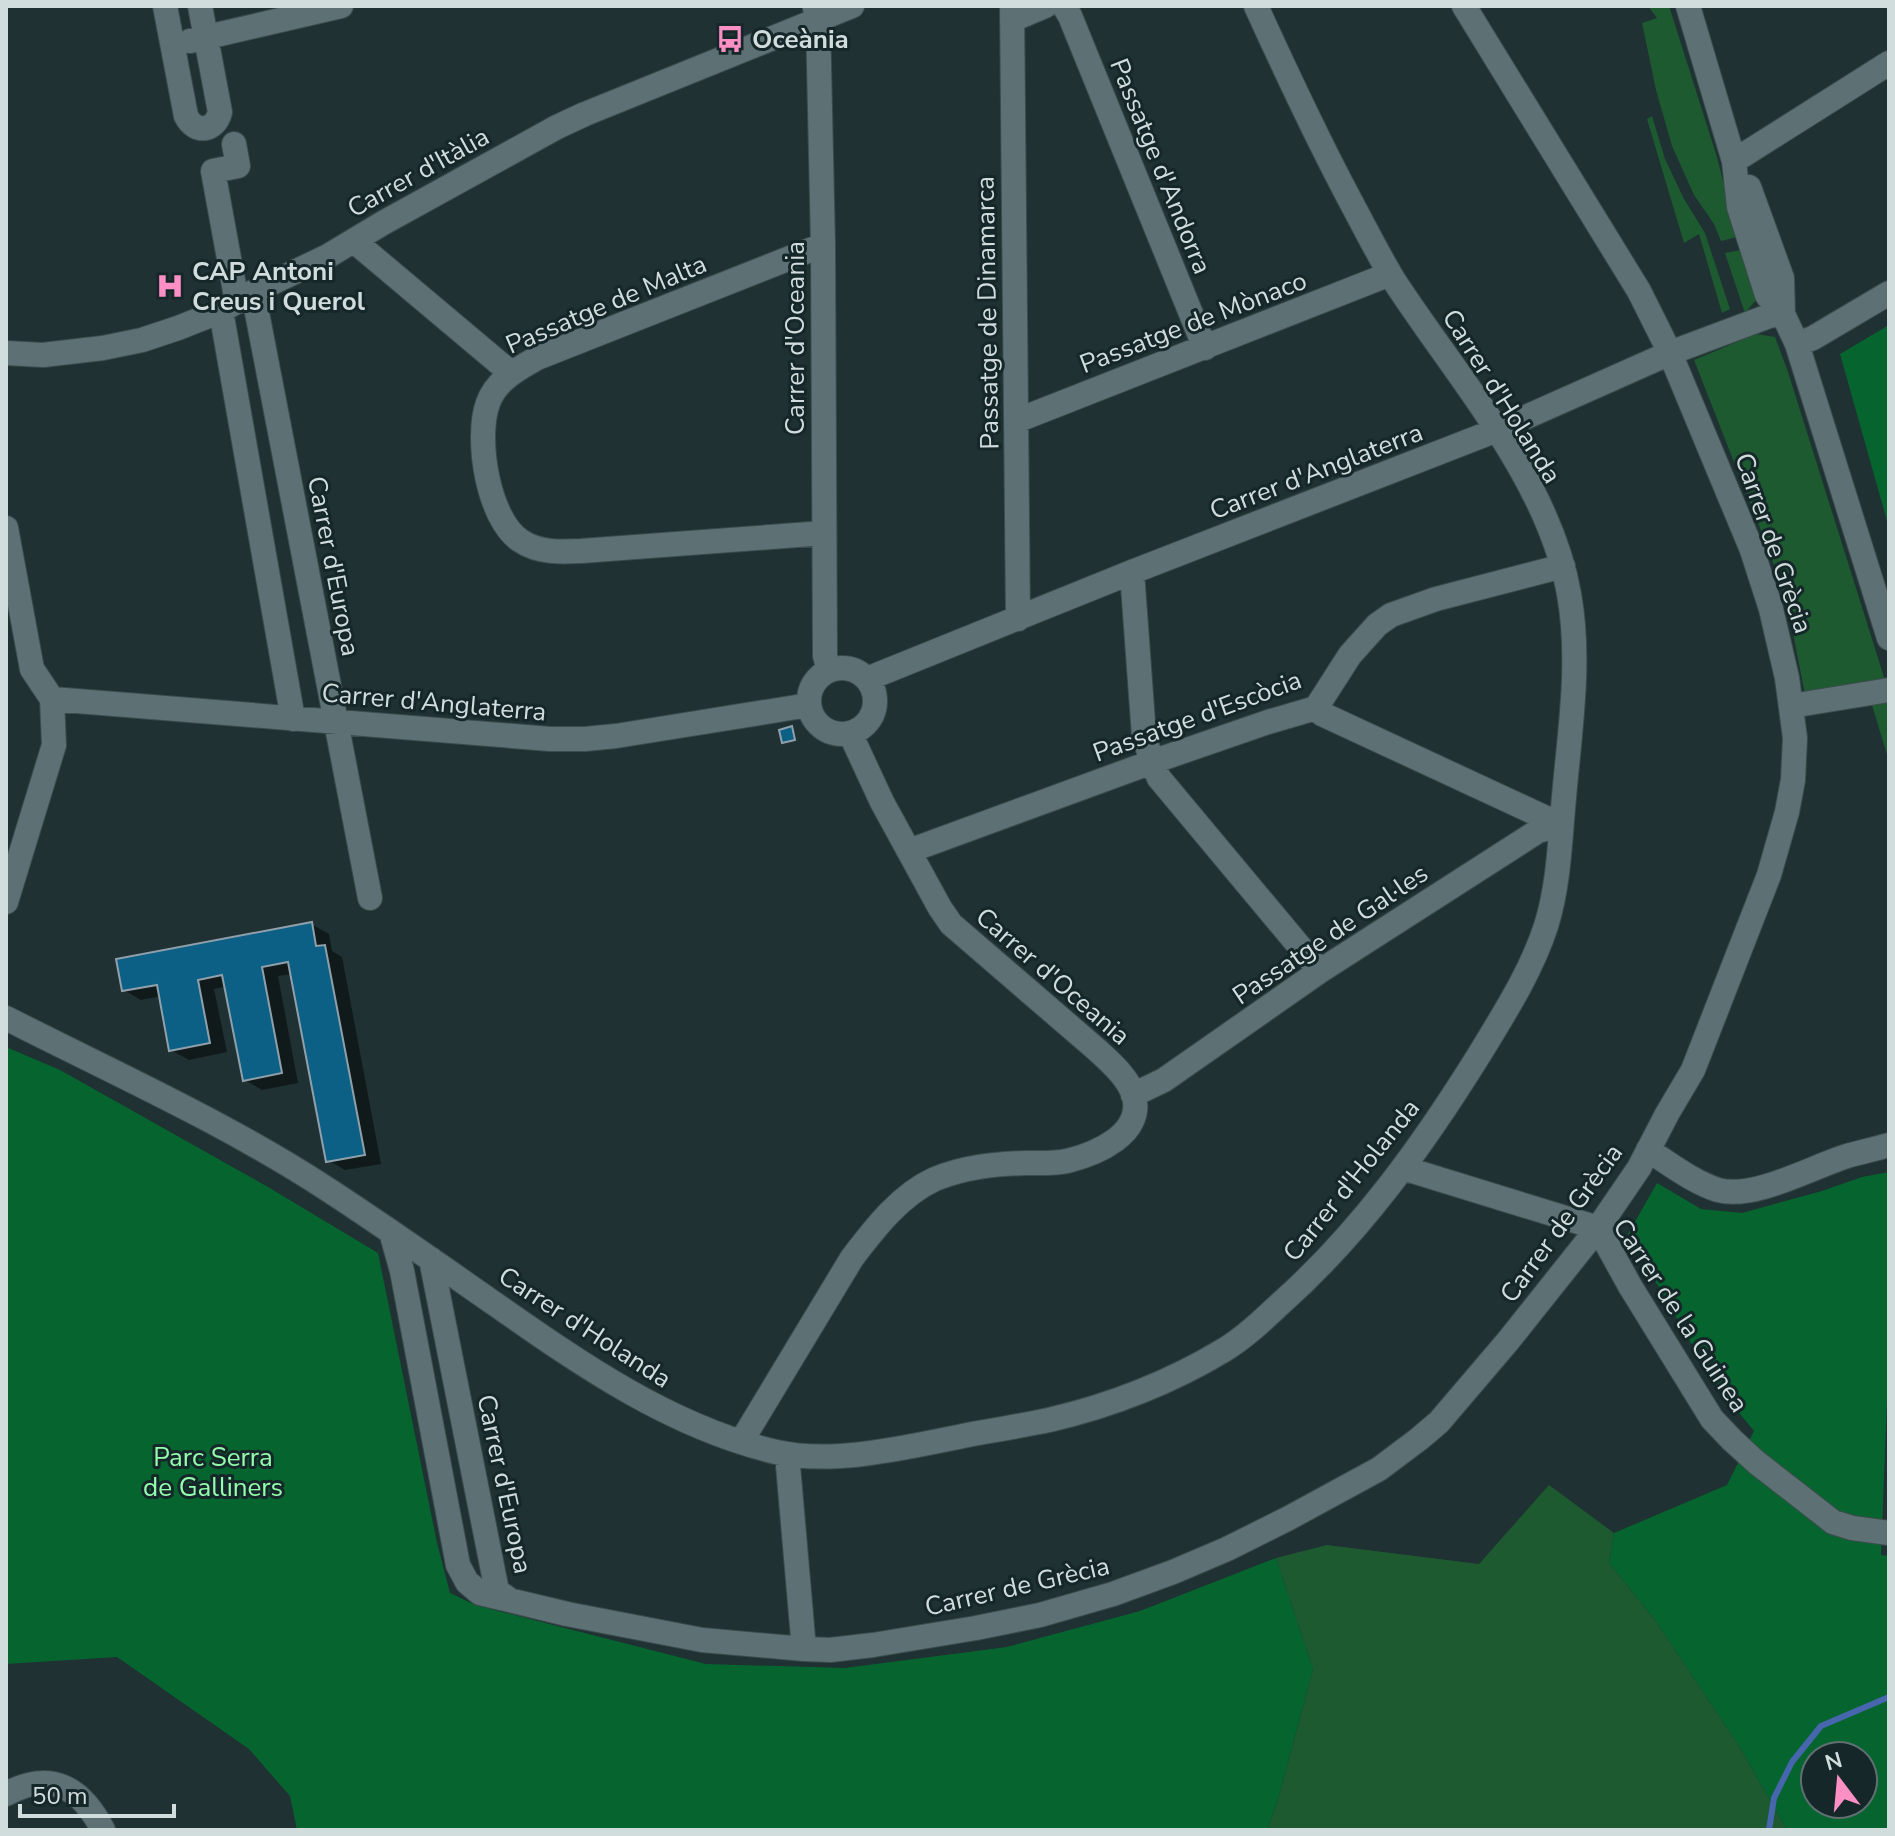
<svg xmlns="http://www.w3.org/2000/svg" width="1895" height="1836" viewBox="0 0 1895 1836" font-family="'Nunito Sans',sans-serif">
	<style>
		.green { fill: #1d5a30 }
		.forest { fill: #06652e; fill-rule: evenodd }
		.shadow { fill: #0007 }
		.lines { fill: none; stroke-linecap: round; stroke-linejoin: round }
		.stream { stroke: #4766ad; stroke-width: 6 }
		.building { fill: #0c5f85; stroke: #8fa0aa; stroke-width: 2 }
		.minor-casing { stroke: #3c4c4d; stroke-width: 26 }
		.minor { stroke: #5d7174; stroke-width: 24 }
		.labels { text-anchor: middle; stroke-width: 6; stroke-linejoin: round; paint-order: stroke }
		.poi-label { font-size: 26px; font-weight: bold; fill: #d1dcdd; stroke: #152729; text-anchor: start }
		.street-label { font-size: 26px; fill: #d1dcdd; stroke: #152729 }
		.park-label { font-size: 26px; fill: #94feae; stroke: #152729 }
	</style>
	<rect width="100%" height="100%" fill="#1f3133"/>
	<path class="green" d="M1648,6H1669L1717,157L1737,237L1721,241L1714,224L1694,195L1672,146L1656,90L1642,23L1657,18Z
		M1652,116L1665,159L1684,199L1705,233L1730,309L1722,313L1699,234L1684,243L1647,119Z
		M1741,250L1756,300L1745,313L1725,253Z
		M1756,334L1775,337L1788,372L1889,693V761L1871,702L1809,715L1787,602L1769,551L1694,360Z
		M1549,1485L1614,1533L1609,1563L1655,1620L1741,1749L1787,1830H1267L1277,1803L1313,1669L1276,1558L1327,1545L1479,1564Z"/>
	<path class="forest" d="M1889,325V528L1840,354Z
		M6,1047L60,1070L268,1187L378,1253L437,1543L450,1593L475,1605L706,1664L845,1668L1007,1647L1140,1611L1276,1558L1313,1669L1277,1803L1267,1830H297L290,1796L249,1749L117,1657L6,1664Z
		M1889,1172V1346L1881,1555L1889,1556V1830H1787L1741,1749L1655,1620L1609,1563L1614,1533L1727,1485L1754,1431L1713,1381L1628,1234L1657,1183L1701,1209L1742,1213L1822,1191L1862,1177ZM1815,1756H1863V1804H1815Z"/>
	<path class="shadow" d="M311,924L329,934L332,951L342,957L381,1164L345,1170L328,1160L293,974L278,976L298,1083L262,1090L245,1080L227,986L214,989L227,1052L189,1060L171,1050L161,996L141,1000L124,990Z"/>
	<g class="lines">
		<path class="stream" d="M1769,1830L1774,1798L1792,1762L1821,1726L1889,1697"/>
	</g>
	<path class="building" d="M792,726L795,740L782,743L779,730Z
		M312,922L316,946L325,945L365,1155L326,1162L288,962L262,967L282,1073L243,1081L222,975L198,980L210,1043L169,1051L157,985L122,991L116,959Z"/>
	<g class="lines">
		<g class="minor-casing">
			<path id="minor" d="M165,6L186,116C195,134 215,132 220,112L200,6
				M1012,6L1018,619
				M1064,6L1070,16L1205,348
				M1688,6L1734,161L1739,207L1767,295L1778,310L1783,314L1797,344L1889,638
				M815,8L818,20L823,245L825,656L829,670
				M1012,20L1045,6
				M190,41L341,6
				M234,144L238,166L213,171L237,302
				M1734,161L1889,63
				M1749,187L1782,278L1783,314
				M354,241L511,373
				M823,245L537,358C518,369 496,380 488,403C475,438 488,520 521,541C539,553 561,552 581,551L824,533
				M253,292L370,898
				M221,311L293,719
				M1797,344L1813,338L1889,293
				M6,353L43,355L103,348L142,340L178,328L221,311L253,292L328,256L383,223L557,127L585,114L852,6
				M1016,421L1390,274
				M6,528L32,669L52,699L54,745L6,902
				M1132,572L1144,736L1152,762L1159,778L1320,971
				M809 701a33 33 0 1 1 66 0a33 33 0 1 1-66 0Z
				M867,679L1132,572L1497,430L1670,353L1769,316L1783,314
				M52,699L550,739H585L616,736L809,705
				M1791,706L1889,690
				M1316,708L1322,714L1561,825
				M909,851L1152,762L1268,722L1316,708L1350,655L1377,625L1391,615L1436,599L1563,566
				M6,1018C114,1073 226,1123 327,1189C384,1226 439,1265 495,1304C582,1365 671,1427 776,1452C837,1466 916,1445 978,1433C1001,1429 1025,1425 1049,1420C1109,1406 1171,1382 1224,1350C1244,1338 1263,1320 1280,1304C1360,1233 1423,1145 1479,1055C1504,1014 1531,972 1546,926C1559,885 1560,839 1564,797C1570,729 1581,661 1569,594C1549,479 1455,375 1393,279C1378,254 1365,228 1351,202C1317,138 1286,72 1256,6
				M1133,1095L1164,1080L1320,971L1538,831L1561,825
				M1648,1150C1670,1164 1693,1182 1718,1190C1754,1200 1812,1167 1847,1156C1861,1152 1875,1149 1889,1145
				M1403,1168L1598,1228L1630,1286L1712,1419L1732,1440L1756,1462L1833,1522L1852,1528L1889,1533
				M391,1232L402,1271L458,1565L467,1582L480,1593L567,1614L702,1640L804,1649L830,1650L873,1645L976,1628L1040,1615L1113,1594L1173,1572L1227,1549L1289,1518L1379,1469L1419,1439L1439,1422L1508,1341L1598,1228L1639,1168L1667,1114L1693,1070L1769,875L1787,812L1793,780L1795,738L1787,678L1771,609L1752,550L1670,353L1639,291L1464,6
				M431,1259L497,1591L510,1600
				M741,1442L852,1258C875,1228 900,1195 935,1179C964,1167 994,1164 1025,1163C1039,1163 1054,1164 1067,1161C1096,1154 1144,1134 1134,1096C1128,1077 1110,1062 1096,1049L951,924L940,908L882,802L850,733
				M787,1454L804,1649
				M6,1794C51,1770 81,1787 103,1830"/>
		</g>
		<use href="#minor" class="minor"/>
	</g>
	<defs>
		<g id="bus-bare" transform="scale(2.16)"><path d="M-5-6H5V4H4V6H2V4H-2V6H-4V4H-5ZM-3.5-4V0h7V-4ZM-3.5 1.2v1.5H-2V1.2ZM2 1.2v1.5H3.5V1.2Z" fill="#fc8fc3" stroke="#152729" stroke-width="2.5" paint-order="stroke"/></g>
		<g id="hospital-bare" transform="scale(2.16)"><path d="M-5-5h3v3.5h4V-5h3V5h-3V1.5h-4V5h-3Z" fill="#fc8fc3" stroke="#152729" stroke-width="2.5" paint-order="stroke"/></g>
	</defs>
	<g fill-rule="evenodd">
		<use href="#bus-bare" x="730" y="39"/>
		<use href="#hospital-bare" x="170" y="286"/>
	</g>
	<g class="labels">
		<g class="poi-label">
			<text x="752" y="48">Oceània</text>
			<text x="192" y="280">CAP Antoni<tspan x="192" dy="30">Creus i Querol</tspan></text>
		</g>
		<g class="street-label">
			<text transform="translate(1161 166) rotate(68)" y="9">Passatge d'Andorra</text>
			<text transform="translate(418 172) rotate(-29)" y="9">Carrer d'Itàlia</text>
			<text transform="translate(606 304) rotate(-23)" y="9">Passatge de Malta</text>
			<text transform="translate(987 313) rotate(-91)" y="9">Passatge de Dinamarca</text>
			<text transform="translate(1193 322) rotate(-21)" y="9">Passatge de Mònaco</text>
			<text transform="translate(795 338) rotate(-90)" y="9">Carrer d'Oceania</text>
			<text transform="translate(1502 396) rotate(58)" y="9">Carrer d'Holanda</text>
			<text transform="translate(1316 471) rotate(-21)" y="9">Carrer d'Anglaterra</text>
			<text transform="translate(1774 543) rotate(71)" y="9">Carrer de Grècia</text>
			<text transform="translate(334 566) rotate(79)" y="9">Carrer d'Europa</text>
			<text transform="translate(434 702) rotate(5)" y="9">Carrer d'Anglaterra</text>
			<text transform="translate(1197 716) rotate(-20)" y="9">Passatge d'Escòcia</text>
			<text transform="translate(1330 934) rotate(-34)" y="9">Passatge de Gal·les</text>
			<text transform="translate(1053 976) rotate(41)" y="9">Carrer d'Oceania</text>
			<text transform="translate(1351 1180) rotate(-51)" y="9">Carrer d'Holanda</text>
			<text transform="translate(1561 1223) rotate(-54)" y="9">Carrer de Grècia</text>
			<text transform="translate(1681 1315) rotate(57)" y="9">Carrer de la Guinea</text>
			<text transform="translate(585 1327) rotate(33)" y="9">Carrer d'Holanda</text>
			<text transform="translate(505 1484) rotate(78)" y="9">Carrer d'Europa</text>
			<text transform="translate(1017 1586) rotate(-13)" y="9">Carrer de Grècia</text>
		</g>
		<g class="park-label">
			<text x="213" y="1466">Parc Serra<tspan x="213" dy="30">de Galliners</tspan></text>
		</g>
	</g>
	<rect width="1895" height="1836" fill="none" stroke="#d1dcdd" stroke-width="16"/>
	<g transform="translate(1839 1780) rotate(344)"><circle r="38" fill="#152729" stroke="#606f71" stroke-width="2"/>
	<path d="M0-6L14 30L0 20L-14 30Z" fill="#fc8fc3"/>
	<text y="-12" font-size="22" font-weight="bold" text-anchor="middle" fill="#d1dcdd">N</text>
	</g>
	<path d="M20 1804v12h154v-12" fill="none" stroke="#d1dcdd" stroke-width="4"/>
	<text x="32" y="1804" font-size="24" fill="#d1dcdd" stroke="#152729" stroke-width="6" paint-order="stroke">50 m</text>
</svg>
